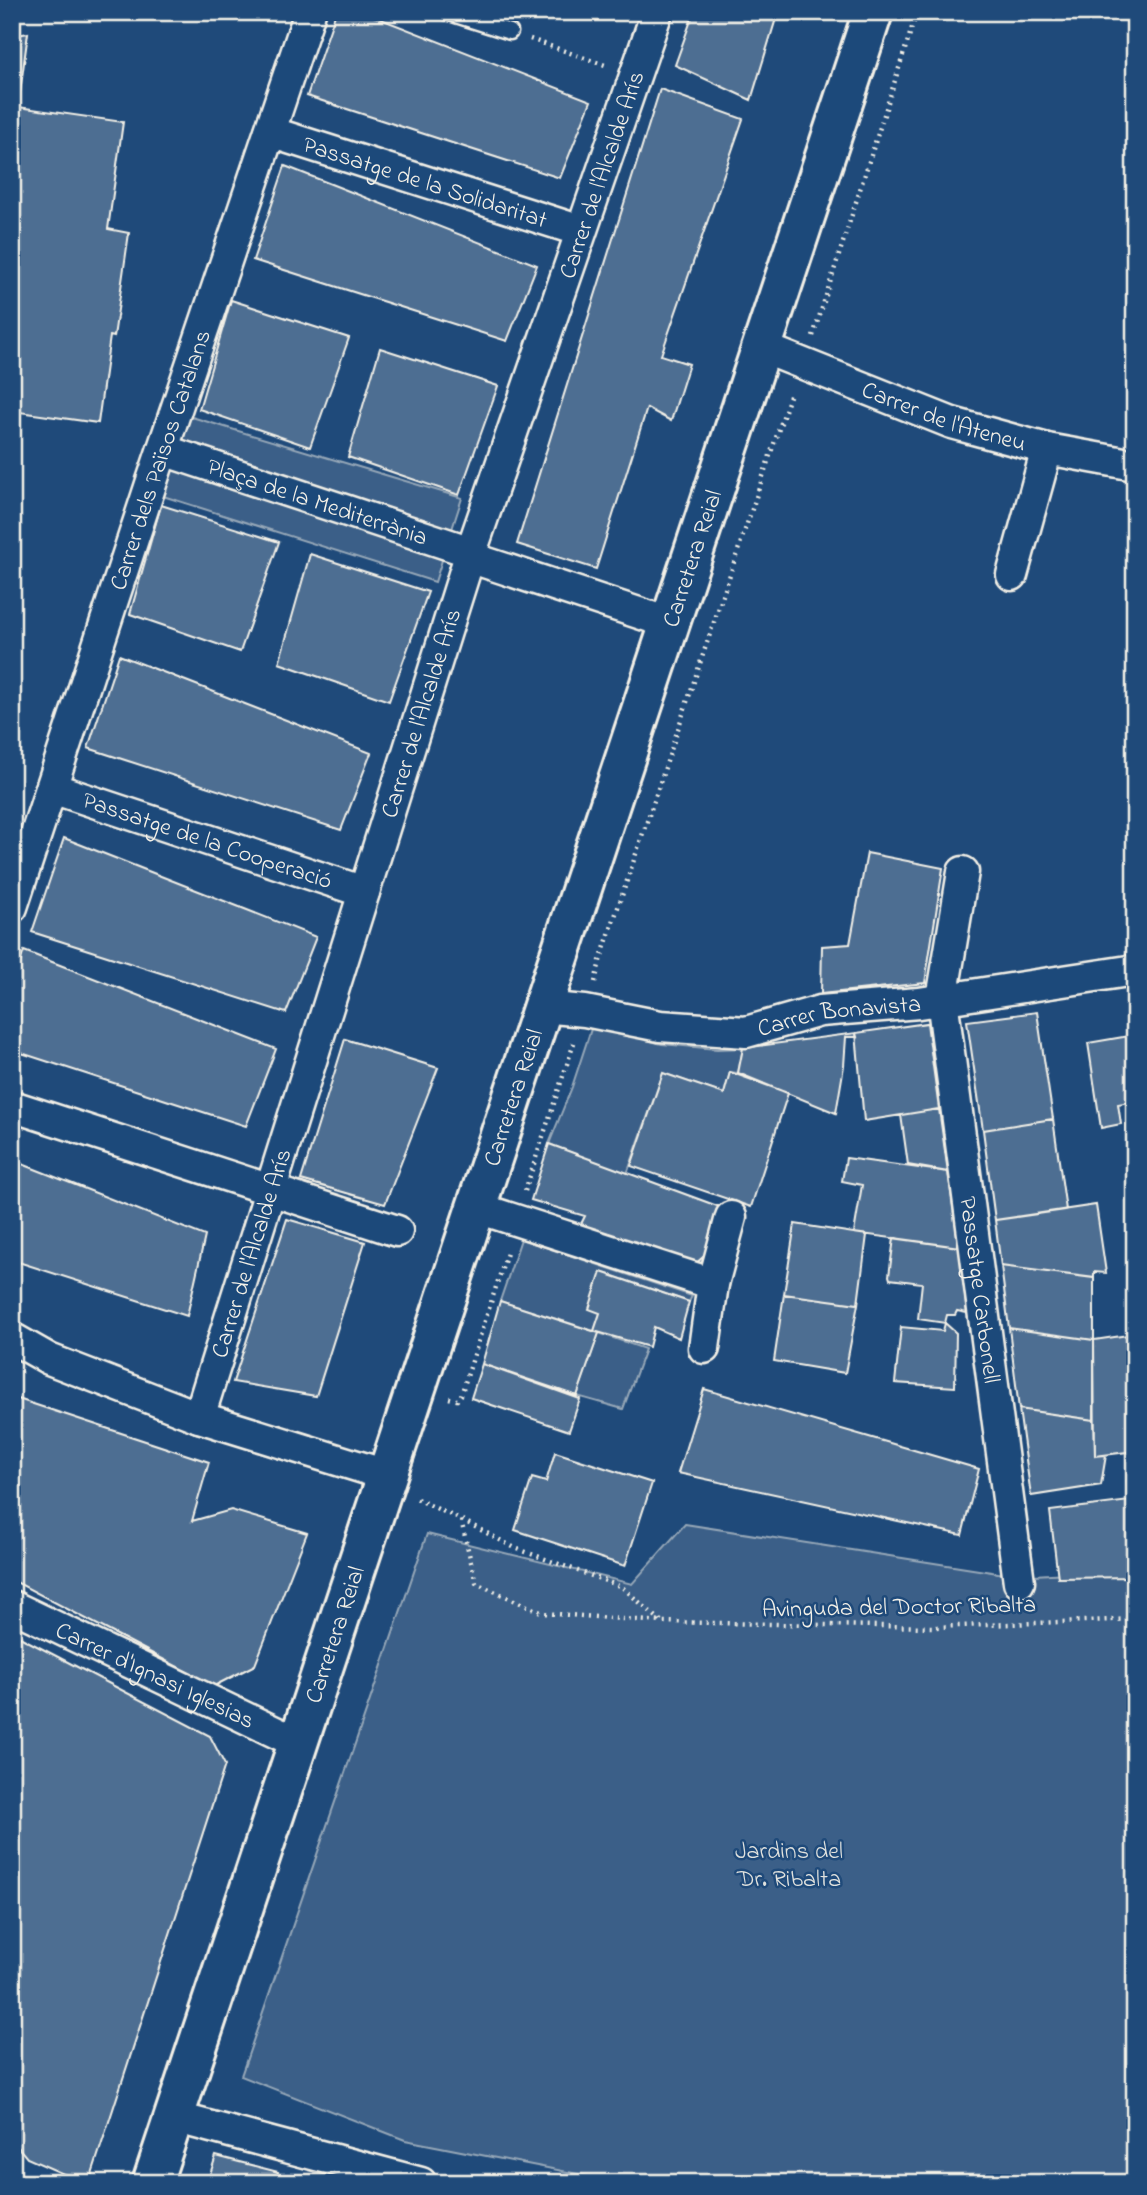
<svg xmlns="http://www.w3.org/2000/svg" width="1147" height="2195" viewBox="0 0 1147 2195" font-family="'Indie Flower',sans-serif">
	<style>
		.green { fill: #3a5f88; stroke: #97a8b8; stroke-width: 2 }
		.building { fill: #4d6e92; stroke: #f4f1e8; stroke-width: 2 }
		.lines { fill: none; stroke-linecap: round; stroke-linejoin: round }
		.lane-casing { stroke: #f4f1e8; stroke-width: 19 }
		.street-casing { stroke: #f4f1e8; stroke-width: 35 }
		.primary-casing { stroke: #f4f1e8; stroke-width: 44 }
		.path { stroke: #f4f1e8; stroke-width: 4.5; stroke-dasharray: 2 5; stroke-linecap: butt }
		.lane { stroke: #1f4a7a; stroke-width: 14 }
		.street { stroke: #1f4a7a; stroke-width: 30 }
		.primary { stroke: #1f4a7a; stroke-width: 38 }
		.labels { text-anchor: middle; stroke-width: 5; stroke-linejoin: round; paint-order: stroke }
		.street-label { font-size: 24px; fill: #f4f1e8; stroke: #1f4a7a }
		.park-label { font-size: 24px; fill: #e1e2de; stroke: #1f4a7a }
	</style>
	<rect width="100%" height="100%" fill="#1f4a7a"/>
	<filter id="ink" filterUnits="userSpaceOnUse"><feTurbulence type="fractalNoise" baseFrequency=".0143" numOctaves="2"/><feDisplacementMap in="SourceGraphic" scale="14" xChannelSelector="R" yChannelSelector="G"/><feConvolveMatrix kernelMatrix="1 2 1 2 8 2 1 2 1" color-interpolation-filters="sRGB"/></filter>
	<g filter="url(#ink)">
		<path class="green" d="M185,415L462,498L435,582L163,496Z
			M592,1026L662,1044L717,1049L743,1048L738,1073L730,1072L724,1094L663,1073L627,1174L549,1144L572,1087Z
			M521,1239L692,1296L689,1302L601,1272L600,1313L594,1331L500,1301Z
			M599,1333L645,1349L623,1409L577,1396Z
			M685,1524L1017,1576L1135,1569V2183H624L405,2140L241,2076L427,1534L632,1584Z"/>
		<path class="building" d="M336,12H363L591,101L560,178L307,96Z
			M694,12H778L751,100L675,65Z
			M28,33L18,107L123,122L108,229L129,233L114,337L110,336L98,423L12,411V36Z
			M660,89L743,119L661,355L689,364L671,421L647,408L596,569L517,544Z
			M285,166L537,265L507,341L253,260Z
			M231,300L349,338L310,447L199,409Z
			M380,348L498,386L459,495L348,457Z
			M161,505L279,542L240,652L130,614Z
			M310,554L428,592L389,701L279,663Z
			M119,655L371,753L341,830L88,748Z
			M64,838L316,937L286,1013L32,932Z
			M867,853L943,868L925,983L821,994L822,946L850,944Z
			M24,951L276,1049L246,1126L12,1050V985Z
			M1037,1012L1053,1119L983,1130L967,1021Z
			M927,1023L939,1109L864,1121L856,1033Z
			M856,1033L857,1037H846L844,1066L836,1113L738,1073L743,1048Z
			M1135,1035V1101L1118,1104L1121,1124L1101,1128L1088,1043Z
			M345,1039L438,1068L385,1204L301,1180Z
			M730,1072L788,1093L751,1207L631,1166L663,1073L724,1094Z
			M939,1109L948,1172L908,1165L901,1115Z
			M1053,1119L1066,1210L995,1220L983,1130Z
			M549,1144L720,1207L710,1251L695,1264L580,1226L585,1216L531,1200Z
			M846,1158L948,1172L959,1247L854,1233L862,1185L842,1181Z
			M12,1160L205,1236L187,1316L12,1260Z
			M1096,1205L1106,1273L1094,1272V1278L1001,1266L995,1220Z
			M287,1219L365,1242L316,1396L233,1382Z
			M795,1224L867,1235L858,1304L784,1294Z
			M894,1238L959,1247L967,1313L957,1311L955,1315H947L945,1323L918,1319L922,1283L890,1279L889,1276Z
			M1001,1266L1094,1278V1340L1009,1328Z
			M601,1272L689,1302L679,1338L654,1327L649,1347L594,1331L600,1313L589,1309Z
			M784,1294L858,1304L845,1373L774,1361Z
			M500,1301L599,1333L577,1396L482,1364Z
			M945,1323L956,1333L955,1387L895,1383L901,1327L943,1331Z
			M1009,1328L1094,1340V1420L1019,1409Z
			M1135,1334V1451L1095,1456L1094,1340Z
			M482,1364L580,1399L569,1431L471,1398Z
			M704,1389L979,1469L962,1535L678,1473Z
			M12,1397L209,1462L192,1521L231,1510L307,1533L255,1665L214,1686L12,1580Z
			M1019,1409L1094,1420L1095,1456L1106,1455L1101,1485L1031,1496Z
			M555,1452L652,1483L625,1566L515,1530L532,1478L546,1482Z
			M1127,1481H1135V1577L1058,1578L1050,1511L1130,1501Z
			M12,1633L210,1736L225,1765L89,2183H84L27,2158L12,2140Z
			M216,2156L278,2172L276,2183H207Z"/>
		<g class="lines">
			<g class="lane-casing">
				<path id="lane" d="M446,12L510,32"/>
			</g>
			<g class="street-casing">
				<g id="street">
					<path id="s1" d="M270,132L581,231"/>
					<path id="s2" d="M761,347L952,423L1047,449L1135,465"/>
					<path id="s3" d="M163,450L471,552"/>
					<path d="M469,557L669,623"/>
					<path d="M1012,575L1047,449"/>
					<path id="s4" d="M52,788L364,892"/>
					<path id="s5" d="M963,872L942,999L1019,1582"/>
					<path id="s6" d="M12,907L152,481L310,12"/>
					<path id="s7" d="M542,1007L585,1011L660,1026L746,1032L820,1011L919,1003L1135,970"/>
					<path d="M12,1106L397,1231"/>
					<path d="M475,1207L713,1284"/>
					<path d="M12,1338L49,1359L199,1417L386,1475"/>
					<path d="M704,1348L713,1284L731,1217"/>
					<path id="s8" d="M199,1417L471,552L657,12"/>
					<path id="s9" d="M12,1606L298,1743"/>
					<path d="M174,2117L421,2183"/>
				</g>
			</g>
			<g class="primary-casing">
				<g id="primary">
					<path id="s10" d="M152,2183L873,12"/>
				</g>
			</g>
			<path class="path" d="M530,39L605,65
				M813,336L917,12
				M595,982L600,961L791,393
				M525,1191L575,1040
				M449,1398L457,1400L461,1395L508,1250
				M417,1499L461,1520L476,1583L543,1613L663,1622L935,1627L1135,1619
				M462,1520L515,1548L622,1587L661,1621"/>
			<use href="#lane" class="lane"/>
			<use href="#street" class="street"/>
			<use href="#primary" class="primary"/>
		</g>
	</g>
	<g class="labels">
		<g class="street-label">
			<text dy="8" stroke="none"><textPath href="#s8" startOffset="1306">Carrer de l'Alcalde Arís</textPath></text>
			<text dy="8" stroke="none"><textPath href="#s1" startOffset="163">Passatge de la Solidaritat</textPath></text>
			<text dy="8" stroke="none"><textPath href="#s2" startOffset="196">Carrer de l'Ateneu</textPath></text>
			<text dy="8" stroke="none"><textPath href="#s6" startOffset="471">Carrer dels Països Catalans</textPath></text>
			<text dy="8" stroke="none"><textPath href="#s3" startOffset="163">Plaça de la Mediterrània</textPath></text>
			<text dy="8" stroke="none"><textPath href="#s10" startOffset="1712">Carretera Reial</textPath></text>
			<text dy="8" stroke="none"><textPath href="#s8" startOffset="738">Carrer de l'Alcalde Arís</textPath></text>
			<text dy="8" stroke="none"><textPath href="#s4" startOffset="164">Passatge de la Cooperació</textPath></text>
			<text dy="8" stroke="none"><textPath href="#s7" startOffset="301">Carrer Bonavista</textPath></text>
			<text dy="8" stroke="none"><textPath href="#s10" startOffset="1144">Carretera Reial</textPath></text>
			<text dy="8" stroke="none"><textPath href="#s8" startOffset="172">Carrer de l'Alcalde Arís</textPath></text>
			<text dy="8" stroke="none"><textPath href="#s5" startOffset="422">Passatge Carbonell</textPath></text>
			<text transform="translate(899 1606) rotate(-1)" y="8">Avinguda del Doctor Ribalta</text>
			<text dy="8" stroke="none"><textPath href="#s10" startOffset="578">Carretera Reial</textPath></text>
			<text dy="8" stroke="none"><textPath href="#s9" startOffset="159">Carrer d'Ignasi Iglesias</textPath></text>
		</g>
		<g class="park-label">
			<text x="789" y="1858">Jardins del<tspan x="789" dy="28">Dr. Ribalta</tspan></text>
		</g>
	</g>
	<rect width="1147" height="2195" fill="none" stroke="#1f4a7a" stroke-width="42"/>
	<rect x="21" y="21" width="1105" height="2153" fill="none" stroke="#f4f1e8" stroke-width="2.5" filter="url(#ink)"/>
</svg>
